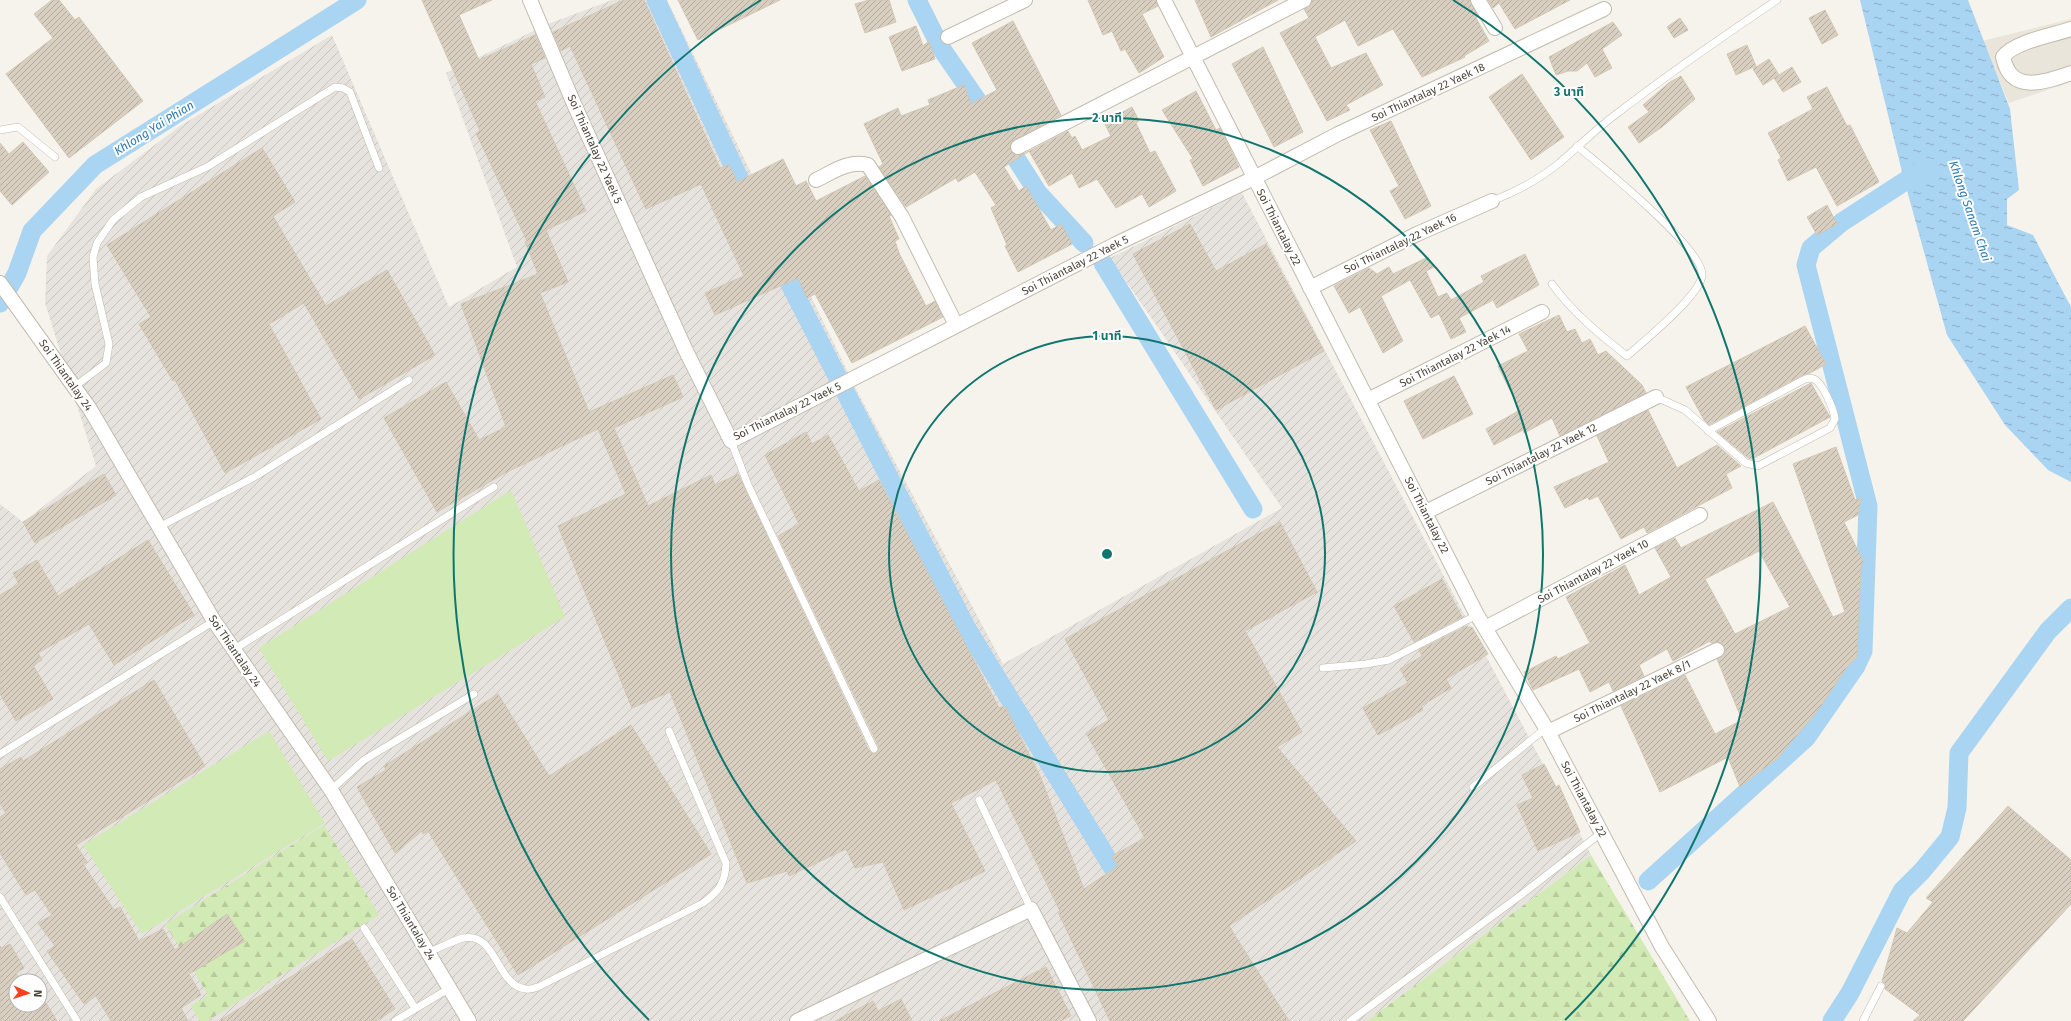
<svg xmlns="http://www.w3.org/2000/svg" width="2071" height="1021" viewBox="0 0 2071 1021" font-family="'Fira Sans','Noto Sans Thai',sans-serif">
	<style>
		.residential { fill: #eae5da }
		.industrial { fill: url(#industrial-furrows); fill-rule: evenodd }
		.grass { fill: #d2eab5 }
		.forest { fill: url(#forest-firs) }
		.water { fill: url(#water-ripples) }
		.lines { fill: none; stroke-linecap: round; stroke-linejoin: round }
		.canal { stroke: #a9d4f2; stroke-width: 19 }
		.building { fill: url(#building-hatch); stroke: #d3c7b4; fill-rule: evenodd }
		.lane-casing { stroke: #c2bbae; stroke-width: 8 }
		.street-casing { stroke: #c2bbae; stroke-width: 16 }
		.lane { stroke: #fff; stroke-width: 7 }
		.street { stroke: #fff; stroke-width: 14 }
		.ring { fill: none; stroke: #0f766e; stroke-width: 2 }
		.labels { text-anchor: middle; stroke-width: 4; stroke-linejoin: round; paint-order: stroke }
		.street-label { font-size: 11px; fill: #4b4439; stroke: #fff }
		.water-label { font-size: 12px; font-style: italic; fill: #2e7ab2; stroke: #fff }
		.centre { fill: #0f766e; stroke: #fff; stroke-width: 2 }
		.ring-label { font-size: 12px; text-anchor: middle; font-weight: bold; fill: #0f766e; stroke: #fff; stroke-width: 4; stroke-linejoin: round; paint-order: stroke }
	</style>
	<defs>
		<pattern id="industrial-furrows" width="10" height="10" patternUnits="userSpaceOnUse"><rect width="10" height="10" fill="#e6e2dd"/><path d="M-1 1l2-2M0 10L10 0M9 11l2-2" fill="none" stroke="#c7c3be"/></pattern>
		<pattern id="forest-firs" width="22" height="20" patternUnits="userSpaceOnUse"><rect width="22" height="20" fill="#d2eab5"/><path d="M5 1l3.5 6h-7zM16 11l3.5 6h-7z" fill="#b6ca9c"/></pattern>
		<pattern id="water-ripples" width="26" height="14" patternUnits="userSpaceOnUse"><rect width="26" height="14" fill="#a9d4f2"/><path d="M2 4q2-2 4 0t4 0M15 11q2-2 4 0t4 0" fill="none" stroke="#8caec5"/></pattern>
		<pattern id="building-hatch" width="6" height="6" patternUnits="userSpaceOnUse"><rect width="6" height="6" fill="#d8cfc1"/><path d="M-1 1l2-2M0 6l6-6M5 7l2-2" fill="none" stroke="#b1aa9e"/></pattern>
	</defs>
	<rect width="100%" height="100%" fill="#f6f3ec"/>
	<path class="residential" d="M2071,19V82L2009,103L1982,41Z"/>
	<path class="industrial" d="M612,0H667L857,391L1003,664L1282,508L1110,258L1242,193L1591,855L1367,1021H0V504L23,522L96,466L45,303L47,256L96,189L180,126L332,35L449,307L517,267L446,73L548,24ZM16,981H40V1005H16Z"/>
	<path class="grass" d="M511,490L565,617L328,761L259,648Z
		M269,731L325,823L142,934L83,845Z"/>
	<path class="forest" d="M324,825L379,915L207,1021H200L191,1006L208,995L165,924Z
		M1591,855L1690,1021H1367Z"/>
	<path class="water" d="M1860,0H1968L2010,109L2019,190L2007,199V225L2033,235L2071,307V482L2048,470L2005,425L1947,335L1903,176Z"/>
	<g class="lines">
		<path class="canal" d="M656,0L751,204
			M917,0L941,48L1003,138L1038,193L1084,243
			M777,259L967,629L1127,891
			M1103,263L1253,509
			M0,303L17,273L32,231L95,165L357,0
			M1648,881L1806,738L1856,666L1863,651L1868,506L1806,265L1811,248L1842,222L1927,167
			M1832,1021L1850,993L1902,891L1922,871L1950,837L1957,808L1959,753L2048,631L2071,608"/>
	</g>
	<path class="building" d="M52,0H59L75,20L79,17L143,101L69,158L6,74L53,38L34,14Z
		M422,0H492L459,15L479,60L535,35L545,58L531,64L545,97L535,101L586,211L546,230L568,282L540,293L589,412L673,375L683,397L614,428L648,506L711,475L715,485L738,474L869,751L874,754L878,751L879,747L778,536L799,524L765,455L806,432L812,444L828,435L859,491L879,480L999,708L1005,706L1040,776L1084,889L1118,866L1112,856L1145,838L1086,733L1109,720L1065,639L1280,522L1317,592L1245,631L1302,732L1277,747L1356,841L1229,926L1289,1021H1110L1058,912L1060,911L996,780L951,803L985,871L904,910L883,862L855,868L846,849L789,876L787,871L747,883L670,692L632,708L558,526L626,494L598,429L507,472L437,512L384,418L446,382L479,440L506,427L461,304L538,274L525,242L527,241L476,133L480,131Z
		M624,0H644L720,168L729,165L737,182L783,159L796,186L806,181L816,201L865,176L891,215L889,216L899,239L895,241L899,253L926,306L935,301L943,317L852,363L815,294L807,298L798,278L715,315L705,293L744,276L701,184L646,209L570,46L561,51L553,32Z
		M678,0H780L698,40Z
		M869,0H889L896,22L865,33L855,4Z
		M1088,0H1156L1158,6L1142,14L1164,57L1139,73L1125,49L1121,51L1112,31L1103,35Z
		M1195,0H1278L1211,37Z
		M1312,0H1470L1478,16L1476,18L1489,41L1464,56L1465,57L1422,77L1393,29L1358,46L1345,20L1315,37L1331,68L1366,53L1383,85L1346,105L1350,110L1327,121L1280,33L1309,18L1304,9L1311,5Z
		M1488,0H1570L1515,29L1499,3L1493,8Z
		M1825,10L1838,35L1822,44L1809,18Z
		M1680,18L1688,30L1674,38L1667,27Z
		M1013,21L1061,115L1014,140L1010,147L1013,154L1022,155L1068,131L1072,138L1075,136L1082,150L1111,136L1104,122L1132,107L1139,121L1136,123L1150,153L1155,151L1176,191L1149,207L1142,194L1116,208L1097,179L1079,188L1072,173L1049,186L1029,151L1004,167L1019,191L1026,186L1051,230L1061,224L1072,244L1018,272L1005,246L1007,245L991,208L996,205L975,172L958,182L956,178L906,207L879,167L883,164L864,124L898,108L901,116L930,105L928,100L964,85L971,104L997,90L972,43Z
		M1613,22L1622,35L1602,49L1612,68L1595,77L1587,63L1577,71H1568L1556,75L1549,57Z
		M916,26L923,46L929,41L935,59L902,71L889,37Z
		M1747,45L1756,66L1736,75L1727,54Z
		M1263,47L1303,132L1274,147L1232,64Z
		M1769,59L1779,75L1763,85L1753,69Z
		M1792,67L1801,82L1783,92L1774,78Z
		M1522,74L1564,137L1531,160L1489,97Z
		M1681,76L1695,99L1662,127L1639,143L1628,127L1649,112L1643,105L1670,82Z
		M1827,87L1847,126L1850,125L1879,182L1837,206L1816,167L1788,181L1778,160L1781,158L1768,133L1813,109L1807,97Z
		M1196,91L1216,130L1220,128L1239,167L1203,186L1190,160L1193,159L1162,110Z
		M1391,121L1431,206L1405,219L1390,191L1399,186L1370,130Z
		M23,142L49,172L12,205L0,191V143L9,154Z
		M262,148L295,202L273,216L326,306L387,270L435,355L359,399L304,303L269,324L321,419L225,473L175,380L173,381L139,324L151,317L107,245Z
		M1827,205L1837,224L1817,235L1807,217Z
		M1190,224L1216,271L1266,244L1324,351L1216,410L1133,254Z
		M1525,254L1539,285L1497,308L1493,300L1459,318L1466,332L1451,339L1439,314L1431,318L1410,280L1381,296L1403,341L1383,353L1360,307L1349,313L1334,286L1369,268L1377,274L1389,267L1393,274L1428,257L1434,267L1426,271L1438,297L1447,293L1451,300L1484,282L1481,276Z
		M1559,315L1567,332L1575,329L1582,343L1590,339L1598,355L1606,351L1642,385L1646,393L1560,436L1552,418L1524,433L1523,430L1494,445L1486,429L1520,410L1498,366L1528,351L1519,334Z
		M1805,326L1826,364L1810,373L1803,375L1709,425L1704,420L1686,387Z
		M1454,376L1473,414L1423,439L1404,401Z
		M1811,383L1830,417L1752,459L1748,458L1717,432Z
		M1648,410L1677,468L1717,445L1741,466L1726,474L1732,488L1647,533L1644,527L1621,539L1598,496L1589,500L1588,497L1565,508L1554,487L1609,462L1597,436Z
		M1836,447L1855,500L1861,498L1858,515L1844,522L1864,563L1861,564L1857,657L1847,667L1819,709L1778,758L1740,787L1728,757L1660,792L1621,706L1685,675L1715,734L1742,720L1717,659L1724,655L1725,650L1722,643L1718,642L1711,643L1710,641L1673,661L1667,649L1639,665L1644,676L1613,691L1609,682L1590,692L1579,669L1533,690L1524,672L1556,656L1558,659L1590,643L1566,597L1625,565L1639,595L1671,577L1655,548L1675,538L1681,548L1773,502L1833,617L1845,612L1793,464ZM1759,551L1790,607L1735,634L1705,579Z
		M104,474L116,495L35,543L23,522Z
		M148,540L194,615L114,665L89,624L38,653L42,660L33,665L53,699L16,721L0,694V595L19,584L13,573L37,560L58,596Z
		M1442,579L1462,617L1414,642L1394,606Z
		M1467,626L1469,628L1472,627L1488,654L1446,679L1451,688L1421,706L1423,710L1378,735L1363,708L1408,683L1400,669L1422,656L1419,650Z
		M154,680L205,766L76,845L87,862L83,864L114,910L120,907L139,941L163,929L175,950L227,914L245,941L189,974L201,995L181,1008L188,1021H111L96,996L84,1004L47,951L55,946L38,923L52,915L35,890L26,895L0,853V817L6,813L0,804V769L21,757L23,761Z
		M498,694L549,776L631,725L711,854L518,975L428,831L423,834L422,831L395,853L357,787L386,770L384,766Z
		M1544,764L1556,787L1559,785L1580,832L1538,851L1517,805L1533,798L1522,775Z
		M2008,806L2071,860V904L1963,1021H1913L1920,1015L1885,989V984L1882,981L1897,928L1907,933L1933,902L1926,898Z
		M352,939L395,1009L376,1021H219Z
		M10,944L24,968L16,973L21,981H16V1005H40L41,995L57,1021H0V946L2,948Z
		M1046,967L1071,1016L1060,1021H939Z
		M901,999L912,1021H835L873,1001L878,1011Z"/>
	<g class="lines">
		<g class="lane-casing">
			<path id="lane" d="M0,130L18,127L55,157
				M1492,201C1515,192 1538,180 1558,164C1577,148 1595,130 1615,115C1668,74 1722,37 1777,0
				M1552,284C1573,313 1599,334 1627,356C1643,342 1701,295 1702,275C1704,249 1599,164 1577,146
				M74,387L106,363L109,344L95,284L93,257L97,243L113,220L141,197L207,167L335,87L343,88L350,92L379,168
				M1656,397L1685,410L1746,463L1758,466L1830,428L1835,419C1834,410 1823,383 1814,379C1811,378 1808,378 1805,379L1708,431
				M731,441L748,485L874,749
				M159,527L256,476L409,380
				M233,650L494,487
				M1323,668L1366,664L1389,660L1477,615
				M0,754L214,621
				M1473,787L1546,728
				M331,790L364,760L474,694
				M979,800L1031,909
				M0,897L77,1021
				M364,928L415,1008
				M429,952C439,948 452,941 463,938C497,931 496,986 526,989C530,990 534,988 538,987L703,903C719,891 725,884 726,863L669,731
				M395,1021L450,988
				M1350,1021L1521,895L1601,833
				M1863,1021L1881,986"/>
		</g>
		<g class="street-casing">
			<path id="street" d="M530,0L574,104L686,351L731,441L1116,244L1254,178L1338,134L1604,9
				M1164,0L1477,615L1546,728L1662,947L1709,1021
				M1478,0L1495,28
				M2071,29C2053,35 2013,42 2003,57C2011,95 2045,82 2071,73
				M948,37L1025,0
				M1018,147L1304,0
				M816,180C833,172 848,160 868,165L902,217L956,325
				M0,283L90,409L214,621L331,790L469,1021
				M1310,288L1417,234L1492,201
				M1368,400L1542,312
				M1426,512L1656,397
				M1485,628L1700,515
				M1548,732L1717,650
				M797,1021L1031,909L1089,1021"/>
		</g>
		<use href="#lane" class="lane"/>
		<use href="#street" class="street"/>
	</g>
	<g class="ring">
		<circle cx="1107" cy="554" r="218"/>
		<circle cx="1107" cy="554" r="436"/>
		<path d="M649 1020A653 653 0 0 1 761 0M1453 0A653 653 0 0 1 1565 1020"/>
	</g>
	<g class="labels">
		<g class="street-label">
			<text transform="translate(1428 92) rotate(-25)" y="4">Soi Thiantalay 22 Yaek 18</text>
			<text transform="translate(595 149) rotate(66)" y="4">Soi Thiantalay 22 Yaek 5</text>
			<text transform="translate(1279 227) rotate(63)" y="4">Soi Thiantalay 22</text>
			<text transform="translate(1400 243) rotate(-26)" y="4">Soi Thiantalay 22 Yaek 16</text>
			<text transform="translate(1075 265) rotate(-27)" y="4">Soi Thiantalay 22 Yaek 5</text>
			<text transform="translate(1455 356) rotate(-27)" y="4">Soi Thiantalay 22 Yaek 14</text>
			<text transform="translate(66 375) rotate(55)" y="4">Soi Thiantalay 24</text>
			<text transform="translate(787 411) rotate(-26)" y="4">Soi Thiantalay 22 Yaek 5</text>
			<text transform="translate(1541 454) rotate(-27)" y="4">Soi Thiantalay 22 Yaek 12</text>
			<text transform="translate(1427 515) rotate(63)" y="4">Soi Thiantalay 22</text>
			<text transform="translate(1593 571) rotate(-28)" y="4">Soi Thiantalay 22 Yaek 10</text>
			<text transform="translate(235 651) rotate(56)" y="4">Soi Thiantalay 24</text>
			<text transform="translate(1632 691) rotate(-26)" y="4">Soi Thiantalay 22 Yaek 8/1</text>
			<text transform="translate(1584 799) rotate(62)" y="4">Soi Thiantalay 22</text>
			<text transform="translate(411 923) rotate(59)" y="4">Soi Thiantalay 24</text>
		</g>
		<g class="water-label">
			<text transform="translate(154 128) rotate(-32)" y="4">Khlong Yai Phian</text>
			<text transform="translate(1970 211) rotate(71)" y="4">Khlong Sanam Chai</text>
		</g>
	</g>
	<circle cx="1107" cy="554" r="6" class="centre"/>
	<g class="ring-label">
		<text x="1569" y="96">3 นาที</text>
		<text x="1107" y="122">2 นาที</text>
		<text x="1107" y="340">1 นาที</text>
	</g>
	<g transform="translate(28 993) rotate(93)"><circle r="19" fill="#ffffff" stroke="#b7b4b0"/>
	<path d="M0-3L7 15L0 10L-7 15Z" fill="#fc3f1d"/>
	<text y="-6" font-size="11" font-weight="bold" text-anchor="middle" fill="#4b4439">N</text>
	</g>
</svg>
